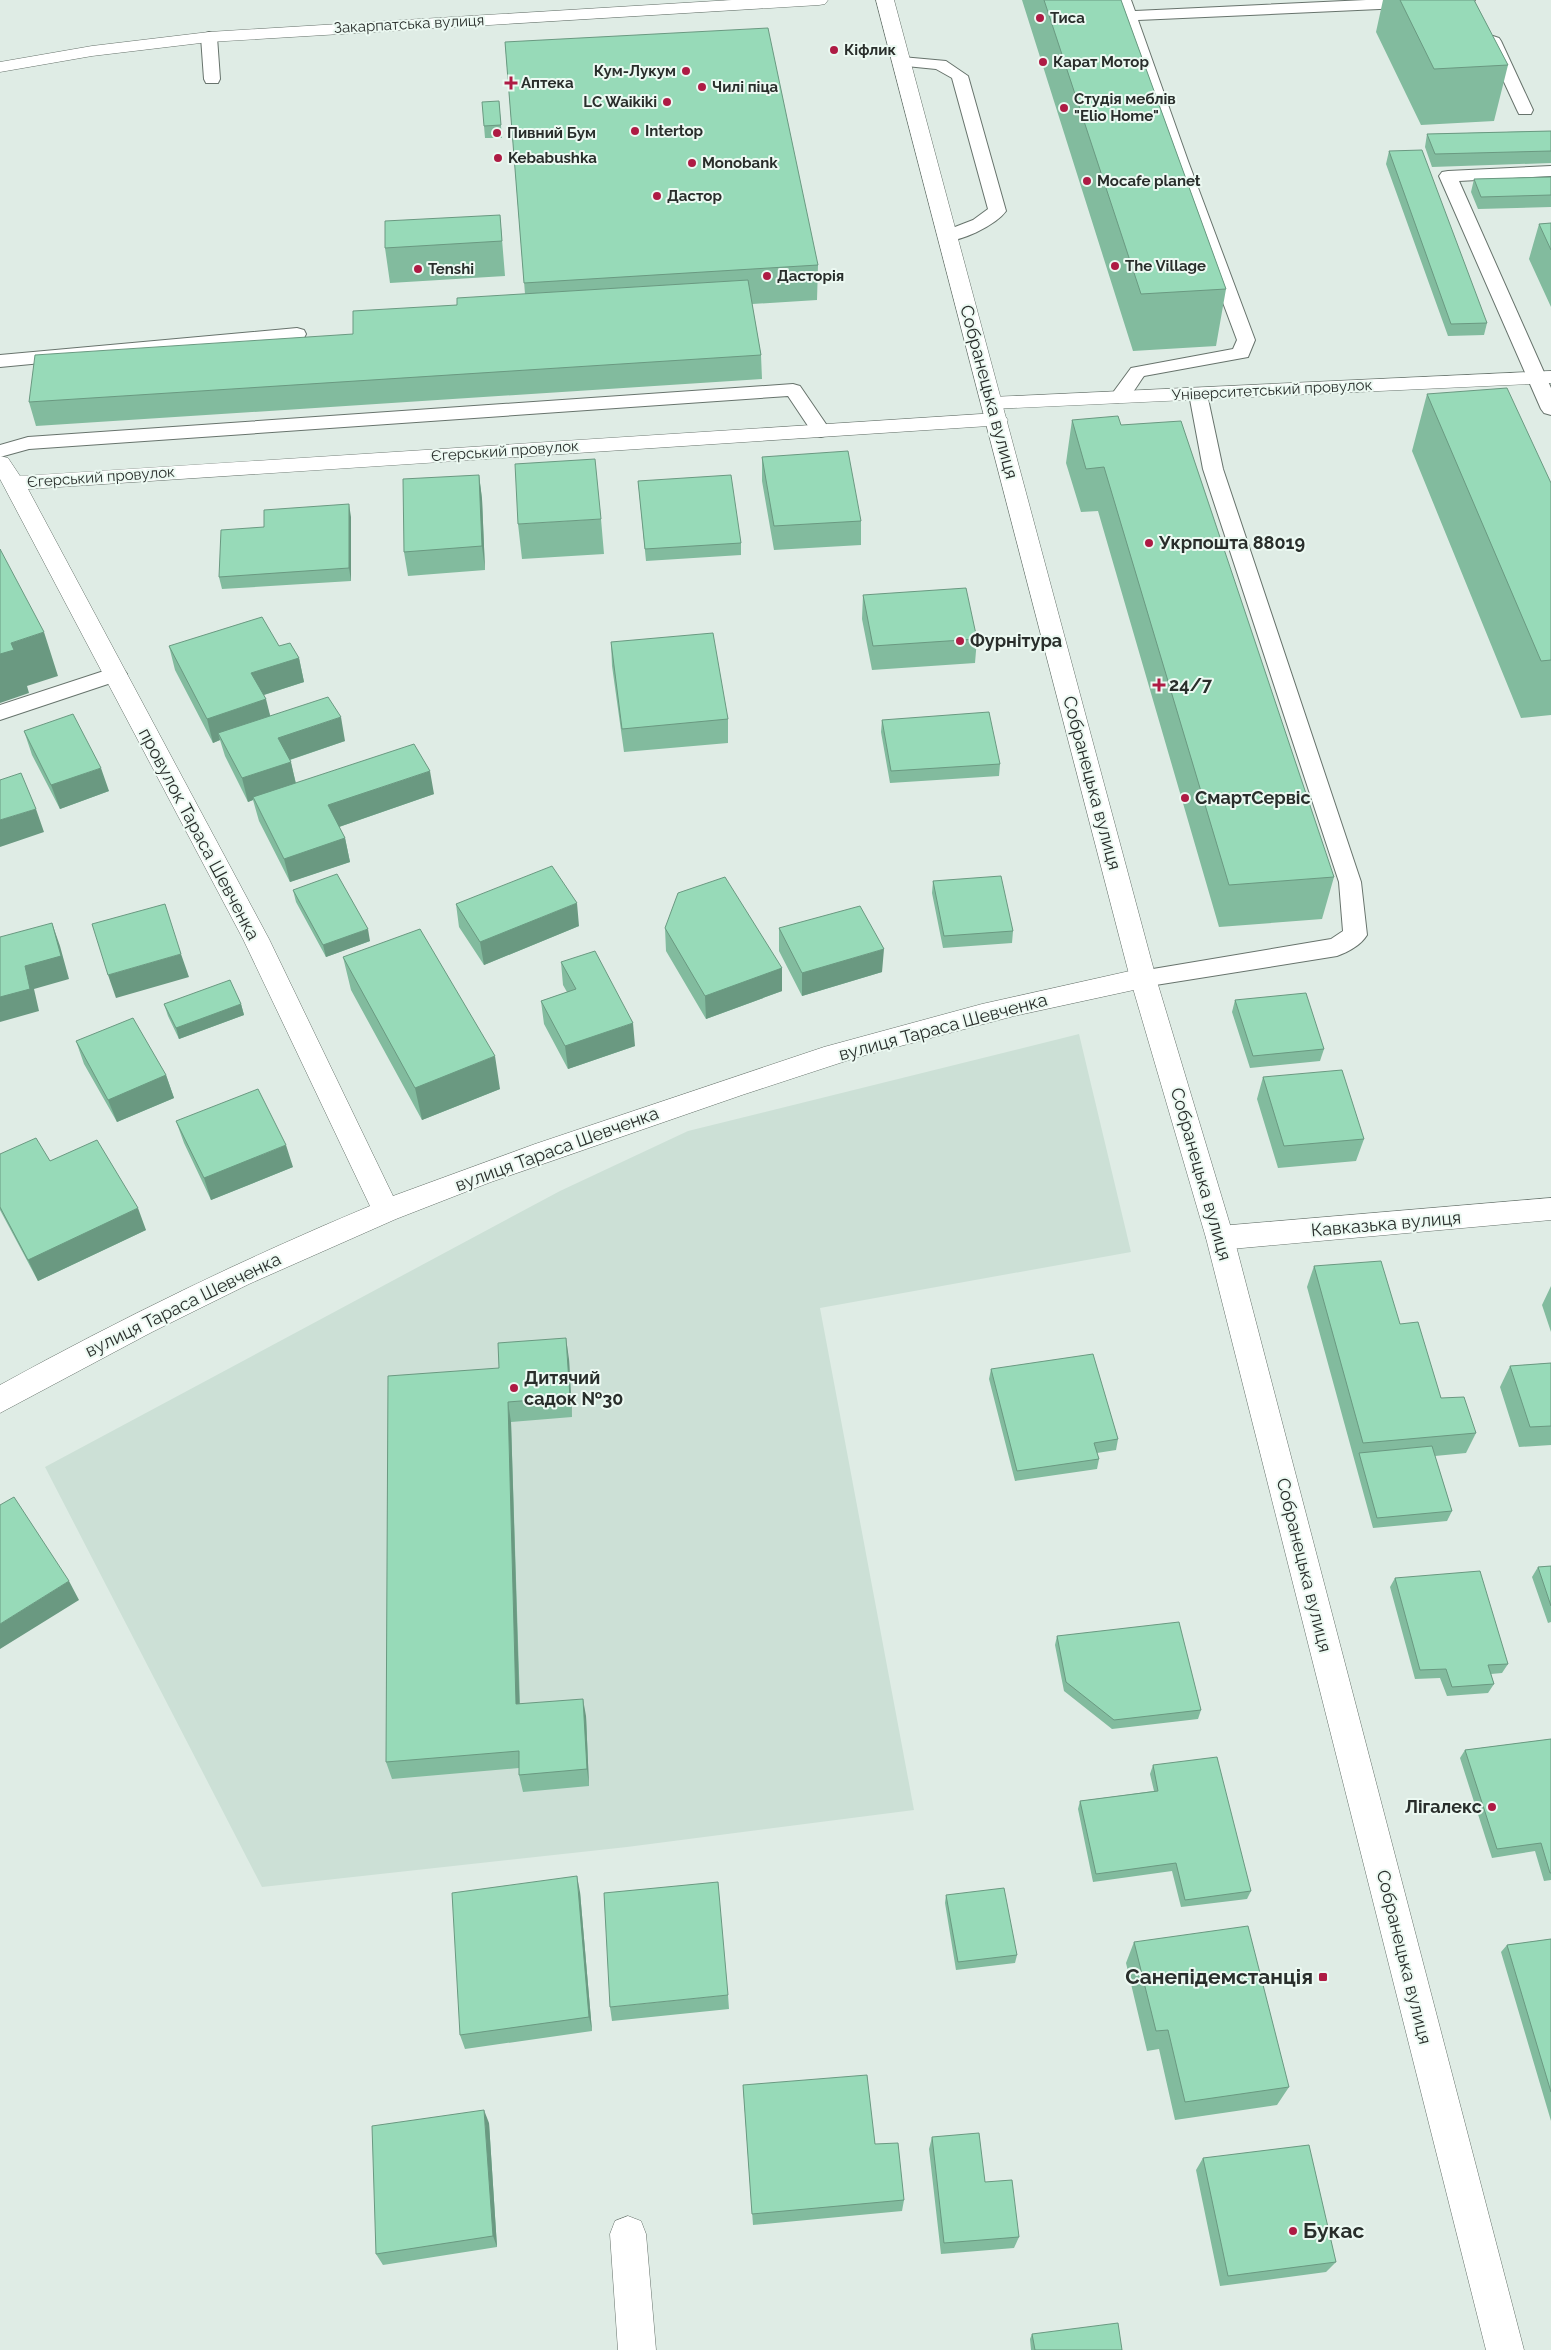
<svg xmlns="http://www.w3.org/2000/svg" width="1551" height="2350" viewBox="0 0 1551 2350" font-family="Raleway,sans-serif">
	<style>
		.built { fill: #cce0d6 }
		.lines { fill: none; stroke-linecap: round; stroke-linejoin: round }
		.lane-casing { stroke: #67736c; stroke-width: 2 }
		.street-casing { stroke: #67736c; stroke-width: 1 }
		.secondary-casing { stroke: #67736c; stroke-width: 1 }
		.lane { fill: #fff; fill-rule: evenodd }
		.street { fill: #fff; fill-rule: evenodd }
		.secondary { fill: #fff; fill-rule: evenodd }
		.wall { fill: #82bb9e }
		.shaded-wall { fill: #6a9981 }
		.building { fill: #97dab8; stroke: #6a9981 }
		.poi-dot { fill: #ae1b44; stroke: #ecf9f2; stroke-width: 2 }
		.labels { text-anchor: middle; stroke-width: 4; stroke-linejoin: round; paint-order: stroke }
		.far-poi-label { font-size: 15px; font-weight: bold; fill: #292e2b; stroke: #ecf9f2; text-anchor: start }
		.far-street-label { font-size: 15px; fill: #292e2b; stroke: #ecf9f2 }
		.street-label { font-size: 18px; fill: #292e2b; stroke: #ecf9f2 }
		.poi-label { font-size: 18px; font-weight: bold; fill: #292e2b; stroke: #ecf9f2; text-anchor: start }
		.near-poi-label { font-size: 21px; font-weight: bold; fill: #292e2b; stroke: #ecf9f2; text-anchor: end }
	</style>
	<rect width="100%" height="100%" fill="#dfece5"/>
	<path class="built" d="M1079,1034L1131,1252L820,1308L914,1810L627,1847L262,1887L45,1467L560,1191L688,1131Z"/>
	<g class="lines">
		<g class="lane-casing">
			<path id="lane" d="M1115,0H1131L1135,11L1366,0H1475L1473,3L1467,5L1138,20L1188,161L1255,340L1248,357L1144,376C1135,388 1128,406 1111,402L1109,398L1131,368L1233,349L1237,340L1170,161Z
				M209,32L215,34L217,37L220,79L218,83H206L204,79L201,37L203,34Z
				M1493,36L1499,38L1501,41L1533,110L1531,114H1519L1517,110L1485,41L1487,38Z
				M902,57L946,61L968,76L1006,211C996,225 958,244 942,240L939,236L942,232L973,220L988,209L952,78L936,69L896,65L894,62L896,59Z
				M1551,166V176L1459,181L1551,388V415L1544,413L1541,409L1439,176L1442,172L1448,171Z
				M297,328L304,330L306,334L304,338L0,367V355Z
				M793,384L800,386L828,427L831,431L828,435L821,437L814,435L788,396L29,449L0,457V445L28,437Z
				M1198,388L1205,390L1207,394L1223,469L1361,882L1367,935C1361,945 1348,952 1337,956L1143,987L1135,984L1131,978L1135,972L1331,939L1343,931L1339,882L1203,469L1189,394L1191,390Z
				M116,667L123,669L127,674L123,679L0,720V705Z"/>
		</g>
		<g class="street-casing">
			<path id="street" d="M1551,371V383L992,409L985,408L982,403L985,398L992,397Z
				M997,413L1004,415L1008,420L1004,425L28,489L269,939L393,1196L535,1144L824,1047L982,1004L1143,968L1152,971L1156,978L1152,985L1143,988L1014,1016L855,1058L742,1095L491,1182L396,1219L249,1284L152,1332L0,1413V1385C120,1319 243,1259 370,1206L243,939L0,479V456L8,458L20,476Z
				M1551,1198V1220L1220,1250L1210,1246L1206,1238L1210,1230L1220,1226Z
				M628,2216L641,2221L646,2234L656,2350H618L610,2234L615,2221Z"/>
		</g>
		<g class="secondary-casing">
			<path id="secondary" d="M732,0H828L825,4L819,5L209,42L92,56L0,72V62L92,46L209,32Z
				M876,0H894L1156,978L1234,1238L1524,2350H1486L1206,1238L1130,978Z"/>
		</g>
		<use href="#lane" class="lane"/>
		<use href="#street" class="street"/>
		<use href="#secondary" class="secondary"/>
	</g>
	<path class="wall" d="M1022,0H1121L1226,289L1216,346L1133,351Z
		M1383,0H1474L1508,65L1494,121L1421,125L1376,32Z
		M505,42L818,265L817,300L752,304L761,355L762,379L36,426L29,402L353,334L457,305L525,294Z
		M499,101L502,138H485L484,126Z
		M1551,131V163L1432,167L1425,147L1427,134Z
		M1389,151L1487,323L1484,335L1448,336L1386,164Z
		M1551,177V207L1478,209L1471,192L1474,179Z
		M500,215L505,276L390,283L385,248Z
		M1551,223V307L1529,259L1539,224Z
		M1427,394L1551,483V715L1521,718L1412,451Z
		M1072,420L1121,425L1334,877L1322,919L1219,927L1098,511L1081,512L1066,463Z
		M762,457L861,521V545L774,550L762,481Z
		M479,475L482,499L485,570L408,576L404,552Z
		M638,481L741,543V555L646,561Z
		M351,517V581L222,589L219,577L264,527Z
		M601,519L604,554L522,559L518,524Z
		M863,595L977,639L975,663L872,670L862,619Z
		M611,642L728,719V743L624,752L612,666Z
		M169,646H279L299,658L304,682L264,695L270,716L345,741L290,760L296,783L434,794L339,827L345,838L350,862L290,882L259,821L253,800L248,802L225,756L220,740L213,743L175,670Z
		M882,720L1000,764L999,776L890,783L881,732Z
		M24,731L109,791L60,809L32,755Z
		M933,881L1013,931L1012,943L943,948L932,893Z
		M293,890L370,941L326,957L296,902Z
		M456,904L579,926L484,965L459,927Z
		M665,928L782,968V991L706,1019L666,951Z
		M779,928L882,972L802,996L779,951Z
		M343,957L500,1089L422,1120L351,990Z
		M561,962L635,1046L568,1069L544,1024L541,1001L567,992L563,985Z
		M1235,1000L1324,1049L1320,1061L1250,1068L1232,1012Z
		M164,1004H241L244,1015L179,1039L168,1016Z
		M76,1041L166,1075L174,1098L117,1122L84,1064Z
		M1263,1077L1364,1139L1356,1161L1278,1168L1257,1099Z
		M176,1121L293,1167L211,1200L184,1143Z
		M0,1154L50,1161L146,1230L38,1281L0,1210Z
		M1314,1266L1400,1324L1441,1398L1476,1433L1466,1453L1435,1456L1452,1511L1447,1521L1373,1528L1307,1287Z
		M1551,1286V1332L1542,1305Z
		M569,1359L572,1417L511,1422L520,1704L586,1716L589,1786L523,1792L519,1775V1768L392,1779L386,1762L499,1368Z
		M1551,1363V1445L1519,1447L1500,1387L1510,1366Z
		M991,1369L1118,1439L1116,1450L1097,1453L1099,1459L1097,1469L1015,1481L989,1379Z
		M1551,1566V1622L1548,1623L1532,1577L1538,1567Z
		M1395,1578L1508,1664L1502,1673L1491,1674L1494,1684L1488,1693L1447,1696L1440,1678L1415,1679L1390,1587Z
		M1057,1636L1201,1710L1198,1719L1112,1729L1064,1691L1055,1645Z
		M1551,1739V1880L1544,1881L1535,1851L1492,1858L1460,1758L1465,1750Z
		M1153,1765L1251,1891L1247,1899L1181,1907L1172,1871L1093,1882L1078,1809L1080,1801L1154,1791L1150,1774Z
		M580,1892L592,2031L465,2049L460,2035Z
		M946,1895L1017,1955L1015,1963L956,1970L945,1903Z
		M1551,1939V2121L1501,1952L1507,1945Z
		M1134,1942L1289,2087L1277,2105L1175,2120L1159,2049L1147,2051L1126,1963Z
		M728,1995L729,2009L612,2021L610,2007Z
		M743,2085L875,2144L904,2200L902,2211L753,2225Z
		M489,2123L497,2247L383,2265L376,2254Z
		M932,2137L985,2182L1019,2237L1014,2248L941,2254L929,2149Z
		M1203,2158L1336,2262L1326,2272L1220,2286L1196,2170Z
		M1032,2334L1122,2350H1031L1030,2339Z"/>
	<path class="shaded-wall" d="M479,475L482,499L485,570L482,546Z
		M349,504L351,517V581L349,568Z
		M44,632L58,676L27,686L29,693L0,703V654L11,643Z
		M299,658L304,682L257,697L251,673Z
		M266,699L272,723L218,733L220,740L213,743L207,719Z
		M341,717L345,741L283,762L278,738Z
		M291,762L296,785L253,797V800L248,802L242,778Z
		M101,768L109,791L60,809L51,785Z
		M430,771L434,794L333,829L328,805Z
		M36,809L44,832L0,847V820Z
		M345,838L350,862L290,882L284,859Z
		M577,903L579,926L484,965L480,942Z
		M52,923L60,946L69,979L34,989L39,1011L0,1022V997L25,966Z
		M368,929L370,941L326,957L323,945Z
		M884,949L882,972L802,996V973Z
		M181,954L189,977L116,998L108,975Z
		M782,968V991L706,1019L705,996Z
		M241,1004L244,1015L179,1039L176,1028Z
		M633,1023L635,1046L568,1069L565,1046Z
		M495,1056L500,1089L422,1120L415,1088Z
		M166,1075L174,1098L117,1122L108,1100Z
		M286,1145L293,1167L211,1200L204,1178Z
		M138,1208L146,1230L38,1281L28,1260Z
		M566,1338L569,1359L572,1417L570,1397Z
		M508,1402L511,1422L520,1722L516,1704Z
		M69,1581L79,1600L0,1649V1624Z
		M583,1699L586,1716L589,1786L587,1769Z
		M577,1876L580,1892L592,2031L589,2017Z
		M484,2110L489,2123L497,2247L493,2236Z"/>
	<path class="building" d="M1044,0H1121L1226,289L1141,294Z
		M1400,0H1474L1508,65L1434,69Z
		M768,28L818,265L524,283L505,42Z
		M499,101L501,125L484,126L482,102Z
		M1551,131V151L1435,154L1427,134Z
		M1422,150L1487,323L1451,324L1389,151Z
		M1551,177V195L1481,197L1474,179Z
		M500,215L502,241L385,248V221Z
		M1551,223V250L1539,224Z
		M748,280L761,355L29,402L35,355L353,334V311L457,305V298Z
		M1507,388L1551,483V660L1541,661L1427,394Z
		M1118,416L1121,425L1181,421L1334,877L1229,885L1104,467L1086,469L1072,420Z
		M848,451L861,521L774,526L762,457Z
		M595,459L601,519L518,524L515,464Z
		M479,475L482,546L404,552L403,479Z
		M731,475L741,543L645,549L638,481Z
		M349,504V568L219,577L221,530L264,527V510Z
		M0,549L44,632L11,643L14,650L0,654Z
		M966,588L977,639L873,646L863,595Z
		M262,617L279,646L290,643L299,658L251,673L266,699L207,719L169,646Z
		M713,633L728,719L622,729L611,642Z
		M328,697L341,717L278,738L291,762L242,778L218,733Z
		M989,712L1000,764L891,771L882,720Z
		M73,714L101,768L51,785L24,731Z
		M414,744L430,771L328,805L345,838L284,859L253,797Z
		M21,773L36,809L0,820V780Z
		M552,866L577,903L480,942L456,904Z
		M337,874L368,929L323,945L293,890Z
		M1001,876L1013,931L944,936L933,881Z
		M725,877L782,968L705,996L665,928L678,893Z
		M165,904L181,954L108,975L92,924Z
		M860,906L884,949L802,973L779,928Z
		M52,923L61,956L25,966L30,989L0,997V937Z
		M420,929L495,1056L415,1088L343,957Z
		M595,951L633,1023L565,1046L541,1001L576,989L561,962Z
		M230,980L241,1004L176,1028L164,1004Z
		M1306,993L1324,1049L1253,1056L1235,1000Z
		M133,1018L166,1075L108,1100L76,1041Z
		M1342,1070L1364,1139L1284,1146L1263,1077Z
		M258,1089L286,1145L204,1178L176,1121Z
		M36,1138L50,1161L97,1140L138,1208L28,1260L0,1207V1154Z
		M1381,1261L1400,1324L1418,1322L1441,1398L1464,1397L1476,1433L1363,1443L1314,1266Z
		M566,1338L570,1397L508,1402L516,1704L583,1699L587,1769L519,1775V1751L386,1762L388,1376L499,1368L498,1343Z
		M1093,1354L1118,1439L1094,1443L1099,1459L1017,1471L991,1369Z
		M1551,1363V1426L1530,1427L1510,1366Z
		M1432,1446L1452,1511L1377,1518L1359,1453Z
		M14,1497L69,1581L0,1624V1505Z
		M1551,1566V1606L1538,1567Z
		M1480,1571L1508,1664L1488,1665L1494,1684L1452,1687L1446,1669L1420,1670L1395,1578Z
		M1179,1622L1201,1710L1114,1720L1066,1682L1057,1636Z
		M1551,1739V1873H1550L1541,1843L1497,1849L1465,1750Z
		M1217,1757L1251,1891L1185,1900L1176,1863L1096,1874L1080,1801L1158,1791L1153,1765Z
		M577,1876L589,2017L460,2035L452,1893Z
		M718,1882L728,1995L610,2007L604,1893Z
		M1004,1888L1017,1955L958,1962L946,1895Z
		M1248,1926L1289,2087L1185,2102L1168,2030L1156,2031L1134,1942Z
		M1551,1939V2092L1507,1945Z
		M867,2075L875,2144L898,2143L904,2200L752,2214L743,2085Z
		M484,2110L493,2236L376,2254L372,2126Z
		M979,2133L985,2182L1012,2180L1019,2237L944,2243L932,2137Z
		M1309,2145L1336,2262L1228,2276L1203,2158Z
		M1118,2323L1122,2350H1035L1032,2334Z"/>
	<g class="poi-dot">
		<circle cx="1040" cy="18" r="5"/>
		<circle cx="834" cy="50" r="5"/>
		<circle cx="1043" cy="62" r="5"/>
		<circle cx="686" cy="71" r="5"/>
		<path d="M508.5 75.5h5v5h5v5h-5v5h-5v-5h-5v-5h5z"/>
		<circle cx="702" cy="87" r="5"/>
		<circle cx="667" cy="102" r="5"/>
		<circle cx="1064" cy="108" r="5"/>
		<circle cx="635" cy="131" r="5"/>
		<circle cx="497" cy="133" r="5"/>
		<circle cx="498" cy="158" r="5"/>
		<circle cx="692" cy="163" r="5"/>
		<circle cx="1087" cy="181" r="5"/>
		<circle cx="657" cy="196" r="5"/>
		<circle cx="1115" cy="266" r="5"/>
		<circle cx="418" cy="269" r="5"/>
		<circle cx="767" cy="276" r="5"/>
		<circle cx="1149" cy="543" r="5"/>
		<circle cx="960" cy="641" r="5"/>
		<path d="M1156.5 677.5h5v5h5v5h-5v5h-5v-5h-5v-5h5z"/>
		<circle cx="1185" cy="798" r="5"/>
		<circle cx="514" cy="1388" r="5"/>
		<circle cx="1492" cy="1807" r="5"/>
		<rect x="1318" y="1972" width="10" height="10" rx="2.5"/>
		<circle cx="1293" cy="2231" r="5"/>
	</g>
	<g class="labels">
		<g class="far-poi-label">
			<text x="1050" y="23">Тиса</text>
			<text x="844" y="55">Кіфлик</text>
			<text x="1053" y="67">Карат Мотор</text>
			<text x="676" y="76" text-anchor="end">Кум-Лукум</text>
			<text x="521" y="88">Аптека</text>
			<text x="712" y="92">Чилі піца</text>
			<text x="1074" y="104">Студія меблів<tspan x="1074" dy="17">"Elio Home"</tspan></text>
			<text x="657" y="107" text-anchor="end">LC Waikiki</text>
			<text x="645" y="136">Intertop</text>
			<text x="507" y="138">Пивний Бум</text>
			<text x="508" y="163">Kebabushka</text>
			<text x="702" y="168">Monobank</text>
			<text x="1097" y="186">Mocafe planet</text>
			<text x="667" y="201">Дастор</text>
			<text x="1125" y="271">The Village</text>
			<text x="428" y="274">Tenshi</text>
			<text x="777" y="281">Дасторія</text>
		</g>
		<g class="far-street-label">
			<text transform="translate(409 24) rotate(-3)" y="5">Закарпатська вулиця</text>
			<text transform="translate(1272 390) rotate(-3)" y="5">Університетський провулок</text>
			<text transform="translate(505 451) rotate(-4)" y="5">Єгерський провулок</text>
			<text transform="translate(101 477) rotate(-4)" y="5">Єгерський провулок</text>
		</g>
		<g class="street-label">
			<text transform="translate(989 392) rotate(75)" y="6">Собранецька вулиця</text>
			<text transform="translate(1092 783) rotate(75)" y="6">Собранецька вулиця</text>
			<text transform="translate(199 834) rotate(62)" y="6">провулок Тараса Шевченка</text>
			<text transform="translate(943 1027) rotate(-15)" y="6">вулиця Тараса Шевченка</text>
			<text transform="translate(557 1149) rotate(-20)" y="6">вулиця Тараса Шевченка</text>
			<text transform="translate(1201 1174) rotate(74)" y="6">Собранецька вулиця</text>
			<text transform="translate(1386 1224) rotate(-5)" y="6">Кавказька вулиця</text>
			<text transform="translate(183 1305) rotate(-26)" y="6">вулиця Тараса Шевченка</text>
			<text transform="translate(1304 1565) rotate(76)" y="6">Собранецька вулиця</text>
			<text transform="translate(1404 1957) rotate(76)" y="6">Собранецька вулиця</text>
		</g>
		<g class="poi-label">
			<text x="1159" y="549">Укрпошта 88019</text>
			<text x="970" y="647">Фурнітура</text>
			<text x="1169" y="691">24/7</text>
			<text x="1195" y="804">СмартСервіс</text>
			<text x="524" y="1384">Дитячий<tspan x="524" dy="21">садок №30</tspan></text>
			<text x="1482" y="1813" text-anchor="end">Лігалекс</text>
		</g>
		<g class="near-poi-label">
			<text x="1313" y="1984">Санепідемстанція</text>
			<text x="1303" y="2238" text-anchor="start">Букас</text>
		</g>
	</g>
</svg>
